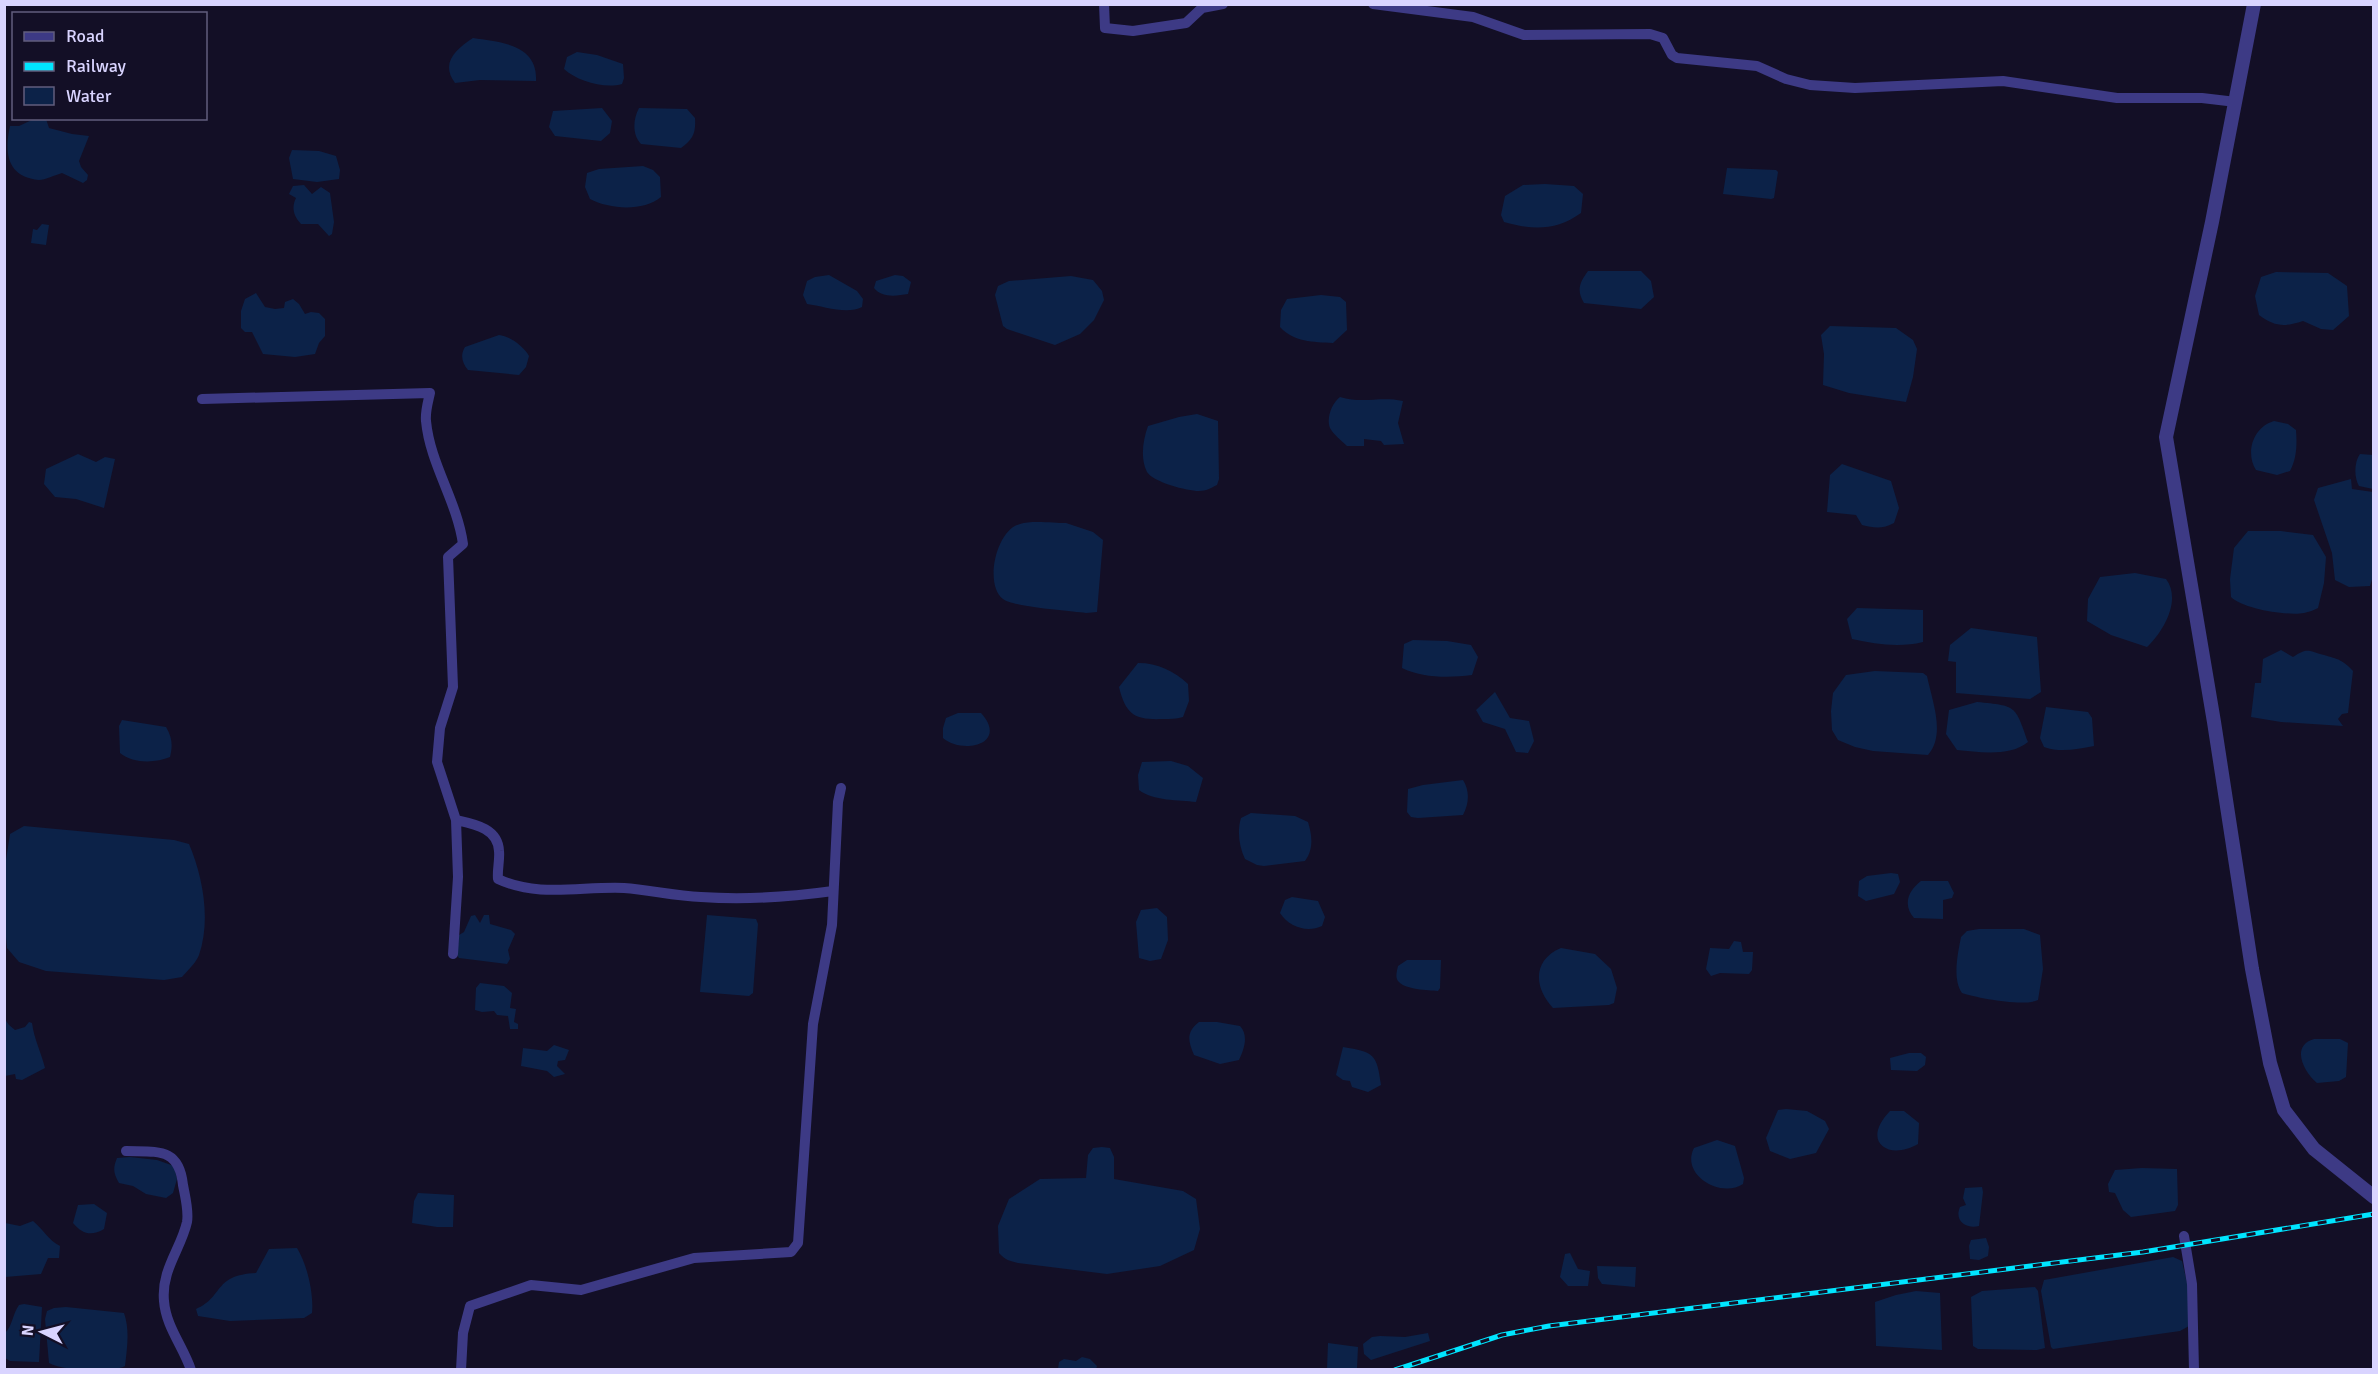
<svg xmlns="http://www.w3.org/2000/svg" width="2378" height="1374" viewBox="0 0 2378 1374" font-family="Signika,sans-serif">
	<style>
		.water { fill: #0c2248 }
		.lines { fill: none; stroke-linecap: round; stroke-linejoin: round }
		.minor { stroke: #3d3a85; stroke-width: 10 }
		.tertiary { stroke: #3d3a85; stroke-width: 14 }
		.rail-casing { stroke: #00e5ff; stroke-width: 5 }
		.rail { stroke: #130f26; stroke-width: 3; stroke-dasharray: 9; stroke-linecap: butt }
	</style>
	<rect width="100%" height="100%" fill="#130f26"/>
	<path class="water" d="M473,38C500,42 538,44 536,81L480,80L455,83C440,63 456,49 473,38Z
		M577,52L597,55L623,64L624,78L622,84C604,89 577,81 564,69L567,57Z
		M602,108L612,121L610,133L601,141L555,136L549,127L553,111Z
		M639,108L687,109L695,118C696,133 693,139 681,148L641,144C632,135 633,119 639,108Z
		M34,119H46L49,128L72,134L89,136L79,161L81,167L88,175L87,180L83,183L62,173C55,175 45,180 39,180C7,177 4,153 10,126H19Z
		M292,150L319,151L336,156L340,170L339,179L317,182L293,179L289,158Z
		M643,166L653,170L660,177L661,197C643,212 609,209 590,199L585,187L587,173L599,169Z
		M1727,168L1776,170L1778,172L1774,198L1771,199L1723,194Z
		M1545,184L1574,186L1583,194L1581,213C1556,231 1532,230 1504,222L1501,215L1505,196L1523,185Z
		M304,185L312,194L321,187L330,193L334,222L332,234L329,236L318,224H301C294,217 291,208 296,198L289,194L293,186Z
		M42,224L49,225L46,245L31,243L33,229L37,230Z
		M1588,271H1641L1651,281L1654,297L1641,309L1584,303C1576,290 1580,282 1588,271Z
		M2276,272L2328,273L2347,286L2349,316L2333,330L2321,329L2303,321C2285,327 2275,327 2259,315L2255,296L2261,277Z
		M829,275L857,291L863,299L862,307C847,315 823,306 807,304L803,295L807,281L815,277Z
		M895,275L903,276L911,282L908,294C896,296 882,298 874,288L876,281Z
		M1071,276L1093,280L1102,291L1104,300L1094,320L1080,334L1055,345L1007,329L1003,326L995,295L998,286L1009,281Z
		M256,293L265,307L275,309L284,308L285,302L293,299L299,304L305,314L311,312L319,313L325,319V336L319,343L315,354L295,357L263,354L252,332H245L241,328V311L245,299Z
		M1321,295L1340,297L1346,302L1347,330L1333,343C1313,342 1294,342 1280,327L1281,310L1287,299Z
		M1830,326L1896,328L1913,340L1917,349L1913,377L1906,402L1849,393L1823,385L1824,354L1821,335Z
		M499,335C510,336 524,347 529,356L526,367L519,375L468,370C462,363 460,355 465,347Z
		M1340,397C1363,404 1380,396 1403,401L1398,423L1404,444L1384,445L1381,441L1364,439V446H1347C1342,441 1333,434 1330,428C1326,418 1332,403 1340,397Z
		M1197,414L1218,421L1219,479L1217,485C1211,488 1206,491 1199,491C1187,491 1153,482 1147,472C1140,458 1143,440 1148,426L1179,417Z
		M2274,421L2288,424L2296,430C2297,444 2297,458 2290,471L2277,475L2256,470C2245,453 2253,427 2274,421Z
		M78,454L96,462L105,457L115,459L104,508L76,499L55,497L44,484L46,469Z
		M2360,454L2373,455V489L2359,486C2354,478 2354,462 2360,454Z
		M1842,464L1891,481L1899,508L1894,523C1883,529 1874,528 1862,525L1856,515L1827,512L1830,475Z
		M2351,479L2352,489L2373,492L2374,573L2370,586L2349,587L2335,580L2332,553L2314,500L2318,488Z
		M1066,523L1093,532L1103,540L1097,612L1086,613C1070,611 1013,607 1003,599C984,585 996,530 1020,524C1031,520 1054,523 1066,523Z
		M2248,531H2281L2313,535L2326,557L2324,583L2318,608C2314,610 2309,612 2304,613C2288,616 2243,609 2231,597L2230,579L2234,548Z
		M2135,573L2166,579C2182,600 2163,632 2147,647L2111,635L2087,621L2088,599L2100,577Z
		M1857,608L1923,610V642C1899,648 1875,644 1852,639L1847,619Z
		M1971,628L2037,637L2041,692L2030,699L1956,693V662L1948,661L1950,645Z
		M1413,640L1447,641L1471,645L1478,657L1472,675C1449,678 1422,678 1402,668L1404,644Z
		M2281,650L2293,657C2308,647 2308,651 2324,655C2338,659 2343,660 2353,671L2348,713L2342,714L2338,719L2343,726L2281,722L2251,717L2255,683H2261L2263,659Z
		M1138,663C1158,663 1174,671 1188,684L1189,701L1183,717C1176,719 1170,719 1163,719C1136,720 1126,716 1119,687Z
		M1875,671L1923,673L1927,676C1932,701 1946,734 1928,755L1873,751L1855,747L1838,740L1832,730L1831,711L1833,693L1846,675Z
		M1495,692L1510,718L1529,721L1534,741L1528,753L1516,752L1505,729L1483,722L1476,710Z
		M1977,702C2017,706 2015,705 2028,742C2010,757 1979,752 1957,750L1946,734L1949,710Z
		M2046,707L2088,712L2092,718L2094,746C2077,749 2061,753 2044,747L2040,738Z
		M958,713H981C1009,744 963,755 943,738V728L946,718Z
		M122,720L166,727C172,737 173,745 170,757C156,763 133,764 120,753L119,726Z
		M1171,761L1188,766L1203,778L1196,802C1179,800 1153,801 1139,790L1138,775L1142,762Z
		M1463,780C1470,791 1469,804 1463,815L1418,818L1411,817L1407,812L1408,789L1423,785Z
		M1251,813L1295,816L1308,822C1312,835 1314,849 1305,861L1264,866L1257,865L1245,859C1239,846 1237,831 1241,818Z
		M24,826L174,840L189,844C203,877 211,920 199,955C196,963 187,971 182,977L164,980L46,971L19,962L7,948L5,926L6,860L10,834Z
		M1891,873L1898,874L1900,882L1894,894L1866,901L1858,896L1859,881L1867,876Z
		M1921,881H1948L1954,893L1952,898L1943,900V919L1914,918C1902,904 1909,890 1921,881Z
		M1292,897L1318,901L1325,917L1322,926C1307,933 1289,927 1280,913L1285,900Z
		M1157,908L1167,917L1168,940L1161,959L1150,961L1139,958L1136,922L1141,910Z
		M475,915L480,923L484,915H489L490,924L511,930L515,934L508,950L510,959L507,964L459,958L457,955L459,935L464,932L471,916Z
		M707,915L756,919L758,924L753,993L749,996L700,992Z
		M1979,929H2024L2040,935L2043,969L2038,1000C2024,1007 1977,998 1962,993C1952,979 1958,953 1961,937L1967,931Z
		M1734,941L1741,942L1743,952H1753L1752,970L1749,974L1720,973L1711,976L1706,969L1710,948L1729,949Z
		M1561,948L1595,954L1611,969L1617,988L1614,1003L1609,1005L1553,1008C1534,988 1532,960 1561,948Z
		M1407,960H1441L1440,988L1438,991C1428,990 1405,990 1398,981C1395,977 1397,971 1398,966Z
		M480,983L504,986L512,993L510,1008L516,1009L514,1022L518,1024V1029H510L508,1016L497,1015L494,1011L482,1012L475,1010L476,988Z
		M4,1018L9,1025L15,1030L25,1027L29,1022L32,1023C34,1039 41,1052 45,1068L22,1080L16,1079L15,1074L5,1076Z
		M1199,1022H1217L1240,1026C1249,1036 1244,1049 1239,1060L1220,1064L1194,1055C1188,1041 1186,1032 1199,1022Z
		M2314,1039H2340L2348,1043L2346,1077L2339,1081L2317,1083C2304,1072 2290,1046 2314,1039Z
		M554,1045L569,1050L565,1060L558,1061L557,1066L565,1074L554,1077L547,1071L521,1066L523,1048L547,1051Z
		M1343,1047C1374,1052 1377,1054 1381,1085L1368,1092L1352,1087L1350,1081L1343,1080L1336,1075Z
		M1909,1053H1921L1926,1057L1925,1065L1917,1071L1891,1070L1890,1058Z
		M1786,1109L1807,1111L1825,1121L1829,1129L1816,1153L1790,1159L1770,1151L1766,1138L1778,1110Z
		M1890,1111H1904L1919,1123L1918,1144C1889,1161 1860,1142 1890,1111Z
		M1717,1140L1735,1146L1744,1178L1743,1184C1721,1199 1680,1175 1694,1148Z
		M1102,1147L1110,1148L1114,1157V1179L1183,1191L1196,1199L1200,1229L1194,1250L1160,1266L1107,1274L1018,1263C1010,1261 1005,1260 999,1253L998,1226L1009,1199L1040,1179L1086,1178L1088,1155L1093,1148Z
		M130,1157L157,1160L174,1166L177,1179L173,1193L166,1198L146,1194L133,1186L119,1183C113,1173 113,1168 117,1158Z
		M2142,1168L2177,1169L2178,1205L2175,1211L2131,1217L2123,1210L2115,1193L2109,1192L2108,1184L2115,1170Z
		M1982,1187L1983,1192L1979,1226C1966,1229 1954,1221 1960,1207L1966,1205L1963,1198L1965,1188Z
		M418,1193L454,1195L453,1227H437L412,1223L414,1201Z
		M94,1204L107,1213L104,1229C92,1236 83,1235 73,1223L78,1205Z
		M33,1221C43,1229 48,1240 60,1246L59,1258H48L41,1274L5,1277V1223L20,1226Z
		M1986,1238L1989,1247L1988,1256L1979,1260L1970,1259L1969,1246L1971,1240Z
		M297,1248C307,1264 314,1294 312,1313L304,1318L230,1321L198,1316L196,1309C224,1297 213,1275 256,1273L269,1249Z
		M1570,1253L1578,1269L1590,1271L1588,1286H1568L1560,1277L1565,1254Z
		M2173,1257L2182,1261L2188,1287L2189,1326L2180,1331L2053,1349L2051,1347L2041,1291L2044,1280Z
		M1597,1266L1636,1267L1635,1287L1602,1284L1598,1278Z
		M2035,1287L2038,1291L2045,1348L2037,1350L1978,1349L1973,1346L1971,1297L1982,1291Z
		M1916,1291L1940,1293L1942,1350L1876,1346L1875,1302L1896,1295Z
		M24,1304L42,1307L39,1362H37L10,1361L5,1358V1333C13,1325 12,1315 19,1305Z
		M66,1307L124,1313C130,1330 127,1349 125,1366C110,1374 64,1371 49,1363L45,1319L47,1311L54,1308Z
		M1428,1333L1430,1341L1371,1360L1364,1354L1363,1344L1372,1337L1380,1336L1405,1337Z
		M1328,1343L1358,1347L1357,1368L1327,1369Z
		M1082,1357L1090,1359L1097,1366L1096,1369H1058L1059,1362L1064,1359L1076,1361Z"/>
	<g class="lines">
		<path class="minor" d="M1104,4L1105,28L1133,31L1186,23L1202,8L1223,4
			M1373,4L1473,17L1524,35L1650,34L1663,38L1672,55L1677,58L1757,66L1786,79L1810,85L1855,88L2003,81L2117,98H2202L2236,102
			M202,399L430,393C428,402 425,412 426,421C430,464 457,501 463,544L448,557L453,687L440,728L437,762L456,820L458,877L453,954
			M456,820C474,824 498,828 499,851C500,860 497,870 498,879C538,898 582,886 624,888C650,890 675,896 701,897C745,900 790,897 833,891
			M126,1151C157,1152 179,1147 183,1185C185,1196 189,1211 187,1222C181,1249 161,1270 164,1301C166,1327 183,1346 191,1370
			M2184,1236L2192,1284L2194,1370
			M461,1370L463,1333L470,1306L531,1285L581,1290L694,1258L791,1252L798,1243L813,1024L832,925L838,802L841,788"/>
		<path class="tertiary" d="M2254,4L2212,222L2166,437L2214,722L2252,969L2270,1063L2284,1110L2314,1149L2374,1197"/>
		<g class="rail-casing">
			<path id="rail" d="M1395,1370L1502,1335L1549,1326L2143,1252L2374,1214"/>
		</g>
		<use href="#rail" class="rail"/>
	</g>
	<rect width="2378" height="1374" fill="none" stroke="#d9d4ff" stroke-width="12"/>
	<rect x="12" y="12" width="195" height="108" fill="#130f26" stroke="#625e7d" stroke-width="1.5"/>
	<rect x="24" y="32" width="30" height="9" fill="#3d3a85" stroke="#625e7d" stroke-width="1.5"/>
	<text x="66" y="42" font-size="18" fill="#d9d4ff">Road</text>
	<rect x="24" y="62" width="30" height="9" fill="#00e5ff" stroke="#625e7d" stroke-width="1.5"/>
	<text x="66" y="72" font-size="18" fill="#d9d4ff">Railway</text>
	<rect x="24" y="87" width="30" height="18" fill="#0c2248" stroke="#625e7d" stroke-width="1.5"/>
	<text x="66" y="102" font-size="18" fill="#d9d4ff">Water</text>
	<g transform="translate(42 1332) rotate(276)" stroke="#130f26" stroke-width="4.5" paint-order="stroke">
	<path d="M0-4.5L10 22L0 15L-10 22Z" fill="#d9d4ff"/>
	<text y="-9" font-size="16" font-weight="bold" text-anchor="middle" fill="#d9d4ff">N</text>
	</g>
</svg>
